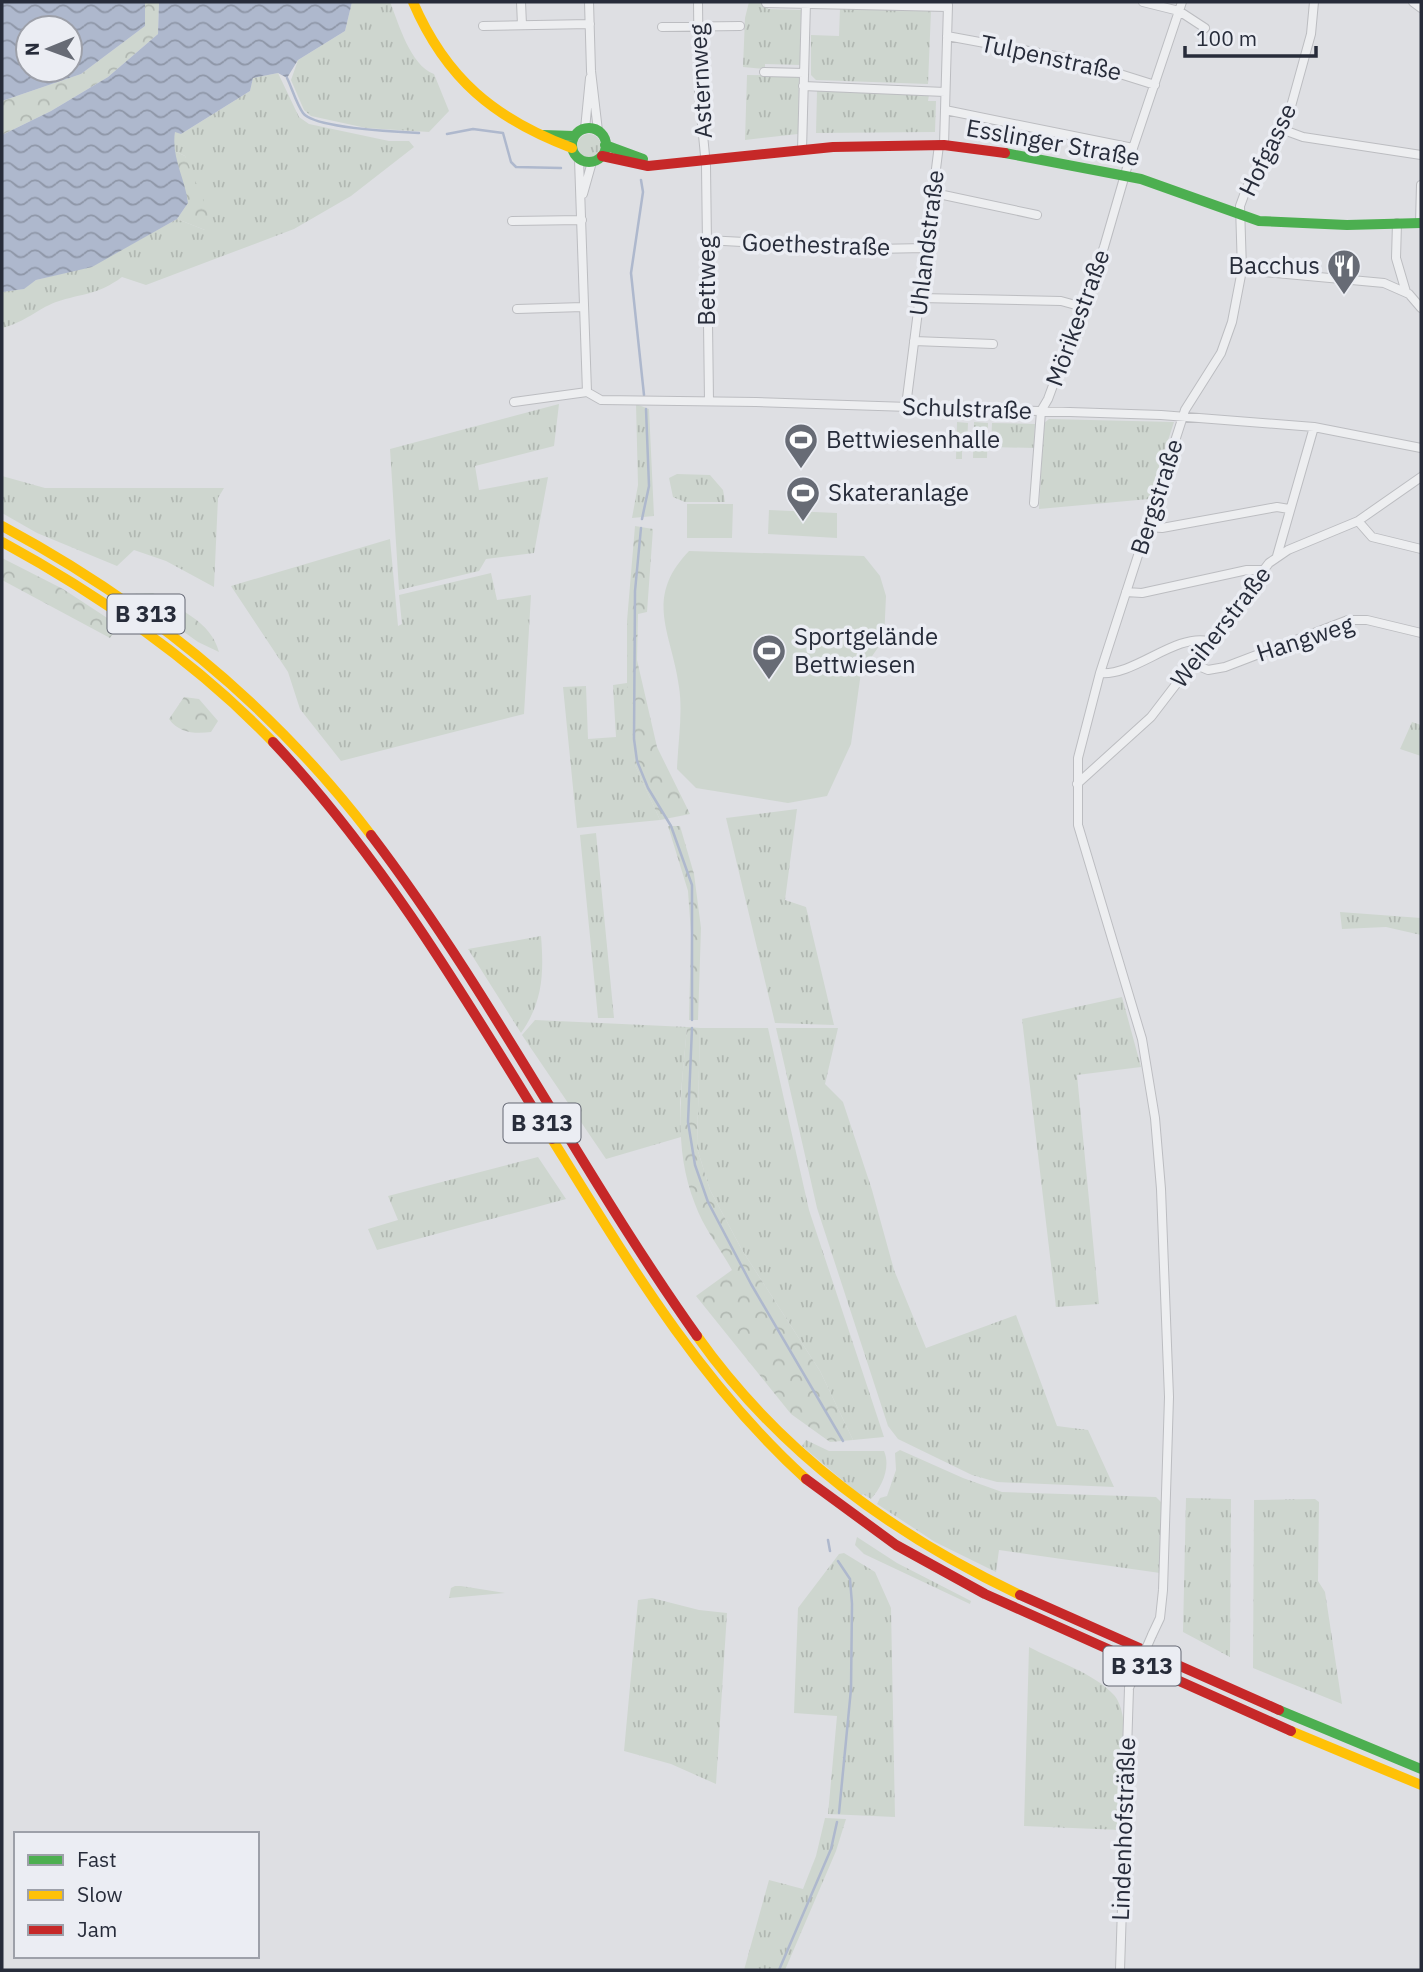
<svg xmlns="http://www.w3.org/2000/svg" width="1423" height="1972" viewBox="0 0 1423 1972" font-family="'IBM Plex Sans',sans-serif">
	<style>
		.grass { fill: url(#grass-tufts) }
		.forest { fill: url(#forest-crowns) }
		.pitch { fill: #ced6cf }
		.water { fill: url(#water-waves); fill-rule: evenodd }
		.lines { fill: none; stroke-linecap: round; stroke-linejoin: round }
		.stream { stroke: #aeb8cd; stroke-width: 2.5 }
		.street-casing { stroke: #bcbdc1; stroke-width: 10 }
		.street { stroke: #edeef0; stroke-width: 8 }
		.fast { stroke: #4caf50; stroke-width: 10 }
		.slow { stroke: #ffc107; stroke-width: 10 }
		.jam { stroke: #c62828; stroke-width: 10 }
		.street-bridge-casing { stroke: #bcbdc1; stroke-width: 10; stroke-linecap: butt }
		.street-bridge { stroke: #edeef0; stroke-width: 8 }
		.labels { text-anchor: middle; stroke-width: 7; stroke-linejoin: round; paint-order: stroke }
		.shield { fill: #ebedf3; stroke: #626672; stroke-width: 2 }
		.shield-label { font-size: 23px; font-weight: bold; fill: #272c3a }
		.street-label { font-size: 24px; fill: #272c3a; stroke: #ebedf3 }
		.poi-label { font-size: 24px; fill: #272c3a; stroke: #ebedf3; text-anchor: start }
	</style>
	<defs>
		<pattern id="grass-tufts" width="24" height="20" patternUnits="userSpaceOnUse" patternTransform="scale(1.75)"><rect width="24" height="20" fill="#ced6cf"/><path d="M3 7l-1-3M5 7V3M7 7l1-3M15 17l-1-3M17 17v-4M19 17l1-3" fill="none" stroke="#b1b8b2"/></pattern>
		<pattern id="forest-crowns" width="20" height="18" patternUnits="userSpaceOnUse" patternTransform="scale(1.75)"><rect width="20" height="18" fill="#ced6cf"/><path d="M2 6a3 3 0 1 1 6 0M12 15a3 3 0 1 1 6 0" fill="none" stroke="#b1b8b2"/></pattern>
		<pattern id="water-waves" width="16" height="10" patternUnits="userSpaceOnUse" patternTransform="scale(1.75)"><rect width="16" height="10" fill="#aeb8cd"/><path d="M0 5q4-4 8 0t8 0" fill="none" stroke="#8e96a7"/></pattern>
	</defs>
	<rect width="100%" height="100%" fill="#dedfe3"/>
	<path class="grass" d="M352,2H390C399,24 410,65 434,74L449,111L429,132L366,128L311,116L304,110L291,80L298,60L345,31Z
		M749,2H767L768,9L801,10L800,65L765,64V69L743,67L745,18Z
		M840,8L931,11L928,84L816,80L811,75V35L839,36Z
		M278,73L299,117L309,124L389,141H409L414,147L351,196L294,229L146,285L122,277C98,295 83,293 56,302C35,310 28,321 2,328V292L23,289L36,280L92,266L177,219L205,230L185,156L172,150L175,131L181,134L250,91L253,78Z
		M747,75L799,76L798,134L745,140Z
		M817,91L929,95L928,101H936L935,132L816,133Z
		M577 146a12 12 0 1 1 24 0a12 12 0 1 1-24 0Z
		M559,404L554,446L475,466L479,490L548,477L534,553L486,559L479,571L399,590L390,449Z
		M636,404L649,409L654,516L632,518L638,485Z
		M1049,419L1174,422L1149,499L1039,509L1044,423Z
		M957,422L968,423L967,446H962V459H956Z
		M974,422L988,423L987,458H973Z
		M992,423L1035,424L1034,448L991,447Z
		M677,474L710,475L723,490L725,502H685L673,497L669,478Z
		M2,476L45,488H224L218,498L214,587L166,561L134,550L117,566L37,533L2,513Z
		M390,539L398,626L402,624L399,595L491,573L497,600L531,595L524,714L341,761L300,709L288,672L231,586Z
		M627,683L635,765L660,820L577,828L563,687L586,686L588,739L616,737L613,685Z
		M1412,722L1421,725V756L1400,749Z
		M797,809L785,900L806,907L834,1025L775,1023L726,818Z
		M596,833L614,1018H598L580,835Z
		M1340,912L1421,918V935L1386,927L1342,929Z
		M541,936C544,973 543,1002 521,1033L468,949Z
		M1122,997L1141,1067L1077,1075L1099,1304L1056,1307L1022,1019Z
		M535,1020L687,1027L680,1103L681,1137L606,1159L522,1035Z
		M700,1028H768L809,1210L884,1437L853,1440L820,1371L742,1250L710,1190L697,1148Z
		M776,1028H838L825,1084L843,1102L872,1190L894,1270L926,1348L1016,1315L1057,1426L1088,1430L1114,1487L997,1482L972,1475L898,1439L888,1426L817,1208Z
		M538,1157L566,1199L377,1250L368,1229L398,1220L388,1196Z
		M806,1440L829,1451H884C891,1467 882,1487 871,1499L863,1494L861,1496L802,1446Z
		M900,1450L963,1478L1002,1492L1156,1497L1161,1502L1160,1573L999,1550L996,1572L935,1542L877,1504L880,1498L887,1496L896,1470L895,1453Z
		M1186,1498L1231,1499L1230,1657L1183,1632Z
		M1315,1499L1319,1502L1318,1581L1325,1592L1342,1704L1253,1668L1254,1500Z
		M857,1537L897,1563L971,1601L970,1604L864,1554L855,1545Z
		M844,1553L875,1572L891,1608L895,1817L828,1814L837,1716L794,1713L798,1608L839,1554Z
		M455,1586H461L505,1593L449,1598L451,1588Z
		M652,1598L699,1610L727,1613L716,1784L671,1764L624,1751L638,1600Z
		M1029,1647C1055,1661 1094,1673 1114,1695C1134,1718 1122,1799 1121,1830L1024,1826Z
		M825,1818L846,1819L836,1851L785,1970H744L769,1880L803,1889L816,1856Z"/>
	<path class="forest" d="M145,2H159L158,34L108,77L51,111L2,135V101L81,74L145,26Z
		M172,150L185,156L211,219L205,230L177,219L188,203Z
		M635,526L653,529L647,612L638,614L637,660L657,747L690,814L660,820L635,765L627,701V621Z
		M2,558L63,589L118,625L110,638L2,580Z
		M153,593C178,609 211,621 219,652L198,642L131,594Z
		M184,697L199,699L218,721L211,732C195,734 179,733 169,719Z
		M668,826H680L694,874L701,928L698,1020H689L691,933L688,891Z
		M687,1027L700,1028L697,1148L710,1190L742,1250L820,1371L853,1440L830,1442L791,1414L696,1296L732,1270C720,1248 703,1227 695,1204C672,1147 682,1086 687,1027Z"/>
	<path class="pitch" d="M687,504H733L732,538H687Z
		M769,510L837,513V538L768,534Z
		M689,551L864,556L880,576L886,596L884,639L861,672L851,744L827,796L788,803L696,788L677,769C678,742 683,713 679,687C672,633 643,599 689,551Z"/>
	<path class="water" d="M2,2H145V26L81,74L2,101ZM28,28H70V70H28Z
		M159,2H352L345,31L298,60L287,78L278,73L253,78L250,91L181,134L175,132C171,157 185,178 188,203L177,219L92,267L36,280L24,289L2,292V135L51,111L108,77L158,34Z"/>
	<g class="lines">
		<path class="stream" d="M287,78C292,88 296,103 303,113C314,128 398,132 419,133
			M447,134L473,129L503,133L511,162L516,167L561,168
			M641,180L643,192L631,273L644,395
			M642,519L649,486L646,409
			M641,528L635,591L634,739L637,761L648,788L671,826L692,885V1020
			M692,1028L688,1122L695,1165L708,1202L751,1284L843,1441
			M828,1540L830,1551
			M838,1561L850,1579L852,1604L851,1689L839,1813
			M779,1970L831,1849L837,1822"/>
		<g class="street-casing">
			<path id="street" d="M521,2L522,25
				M589,2L591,71L598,131
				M698,2L699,93L706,166L709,401
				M1143,2L1179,11L1205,28
				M1413,2L1421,8
				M766,3L948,7
				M483,26L590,24
				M662,27L740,26
				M947,36L1072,59L1155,85
				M764,72L804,73
				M803,86L945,92
				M945,110L1133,148
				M585,129L590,78
				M1281,129L1303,137L1421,155
				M944,145L948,5
				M802,150L806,2
				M579,159L587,392
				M934,193L1037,215
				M583,194L592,162
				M512,221L582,220
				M1397,223L1396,258L1406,292
				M1420,223L1421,185
				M706,240L873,249L926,248
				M1242,270L1384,283L1409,294L1421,308
				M920,298L1061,301L1083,307
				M517,309L583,307
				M914,341L993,344
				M587,392L601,400L756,402L1161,415L1314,427L1421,448
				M514,402L587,392
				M906,406L939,145
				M1034,503L1041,411L1048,399L1104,247L1131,154L1182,2
				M1358,521L1372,537L1421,549
				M1148,527L1162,528L1277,507L1289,509
				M1277,556L1314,427
				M1126,592L1142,593L1247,570H1262
				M1191,663L1208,670L1225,667L1348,620H1367L1421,633
				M1100,673C1135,676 1174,634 1208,641
				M1077,784L1151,717L1269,563L1288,550L1358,521L1421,477
				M1152,1635L1160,1618L1163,1590L1169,1397L1161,1189L1155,1118L1142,1039L1078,825V758L1100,673L1185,410L1221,353L1232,322L1242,270L1240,206L1247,187L1290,110L1311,34L1314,2
				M1120,1970L1129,1688"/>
		</g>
		<use href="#street" class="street"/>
		<path class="fast" d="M572 145a17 17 0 1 1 34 0a17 17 0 1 1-34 0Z
			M543,135L574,136
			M605,145L643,159
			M1005,153L1141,179L1259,221L1347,225L1421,223
			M1279,1710L1421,1769"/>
		<path class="slow" d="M413,2C446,79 495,119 572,148
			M2,526C147,604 271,704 371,835
			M2,542C101,596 194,660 273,742
			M552,1139C627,1260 700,1383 806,1479
			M697,1336C780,1453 892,1534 1020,1595
			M1291,1731L1421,1785"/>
		<path class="jam" d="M602,156L648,166L833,147L944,145L1005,153
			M273,742C385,861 467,1001 552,1139
			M371,835C492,994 582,1174 697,1336
			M806,1479L896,1545L985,1594L1291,1731
			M1020,1595L1279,1710"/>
		<g class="street-bridge-casing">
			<path id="street-bridge" d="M1129,1688L1152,1635"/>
		</g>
		<use href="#street-bridge" class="street-bridge"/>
	</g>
	<defs>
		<g id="restaurant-pin" transform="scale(1.75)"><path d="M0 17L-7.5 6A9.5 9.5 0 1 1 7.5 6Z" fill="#676b75" stroke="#ebedf3"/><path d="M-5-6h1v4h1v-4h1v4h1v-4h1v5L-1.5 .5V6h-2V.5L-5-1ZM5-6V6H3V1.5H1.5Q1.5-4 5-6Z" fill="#fff"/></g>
		<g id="stadium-pin" transform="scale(1.75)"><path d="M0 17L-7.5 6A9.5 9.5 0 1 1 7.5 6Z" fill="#676b75" stroke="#ebedf3"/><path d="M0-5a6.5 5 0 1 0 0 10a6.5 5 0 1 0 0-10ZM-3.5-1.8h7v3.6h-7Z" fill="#fff"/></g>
	</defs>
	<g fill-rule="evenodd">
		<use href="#restaurant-pin" x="1344" y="266"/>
		<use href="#stadium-pin" x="801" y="440"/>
		<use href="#stadium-pin" x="803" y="493"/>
		<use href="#stadium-pin" x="769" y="651"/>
	</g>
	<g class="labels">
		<g class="shield">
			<rect x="107.5" y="594.5" width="77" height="39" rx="5"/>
			<rect x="503.5" y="1103.5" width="77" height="39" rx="5"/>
			<rect x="1103.5" y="1646.5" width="77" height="39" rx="5"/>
		</g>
		<g class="shield-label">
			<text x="146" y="622">B 313</text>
			<text x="542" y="1131">B 313</text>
			<text x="1142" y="1674">B 313</text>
		</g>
		<g class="street-label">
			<text transform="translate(1051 58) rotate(12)" y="8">Tulpenstraße</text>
			<text transform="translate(701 81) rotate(-93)" y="8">Asternweg</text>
			<text transform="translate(1053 143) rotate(10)" y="8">Esslinger Straße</text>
			<text transform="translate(1268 150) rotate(-64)" y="8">Hofgasse</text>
			<text transform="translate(927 243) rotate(-83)" y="8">Uhlandstraße</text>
			<text transform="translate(816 245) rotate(2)" y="8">Goethestraße</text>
			<text transform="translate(707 281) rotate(-90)" y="8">Bettweg</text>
			<text transform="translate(1078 318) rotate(-70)" y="8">Mörikestraße</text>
			<text transform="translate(967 409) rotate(2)" y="8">Schulstraße</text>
			<text transform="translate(1157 497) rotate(-72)" y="8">Bergstraße</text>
			<text transform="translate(1221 627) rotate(-52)" y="8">Weiherstraße</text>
			<text transform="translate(1305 639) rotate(-18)" y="8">Hangweg</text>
			<text transform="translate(1124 1829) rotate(-88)" y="8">Lindenhofsträßle</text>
		</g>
		<g class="poi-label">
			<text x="1320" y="274" text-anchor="end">Bacchus</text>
			<text x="826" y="448">Bettwiesenhalle</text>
			<text x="828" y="501">Skateranlage</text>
			<text x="794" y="645">Sportgelände<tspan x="794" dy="28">Bettwiesen</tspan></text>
		</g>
	</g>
	<rect width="1423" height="1972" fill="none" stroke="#272c3a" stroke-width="7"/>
	<rect x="14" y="1832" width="245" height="126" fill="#ebedf3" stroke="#9da0a9" stroke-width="2"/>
	<rect x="28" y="1855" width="35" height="10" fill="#4caf50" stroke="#9da0a9" stroke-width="2"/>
	<text x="77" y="1867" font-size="21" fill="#272c3a">Fast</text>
	<rect x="28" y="1890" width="35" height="10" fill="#ffc107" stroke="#9da0a9" stroke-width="2"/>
	<text x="77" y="1902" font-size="21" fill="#272c3a">Slow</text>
	<rect x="28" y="1925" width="35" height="10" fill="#c62828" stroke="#9da0a9" stroke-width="2"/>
	<text x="77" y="1937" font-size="21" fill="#272c3a">Jam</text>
	<g transform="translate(49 49) rotate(269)"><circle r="33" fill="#ebedf3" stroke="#9da0a9" stroke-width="2"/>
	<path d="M0-5L12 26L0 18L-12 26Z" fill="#676b75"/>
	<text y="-10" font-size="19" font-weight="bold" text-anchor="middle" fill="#272c3a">N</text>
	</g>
	<path d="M1185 46v10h131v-10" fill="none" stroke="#272c3a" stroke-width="3.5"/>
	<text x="1196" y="46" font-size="21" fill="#272c3a" stroke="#ebedf3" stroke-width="5" paint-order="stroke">100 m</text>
</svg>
